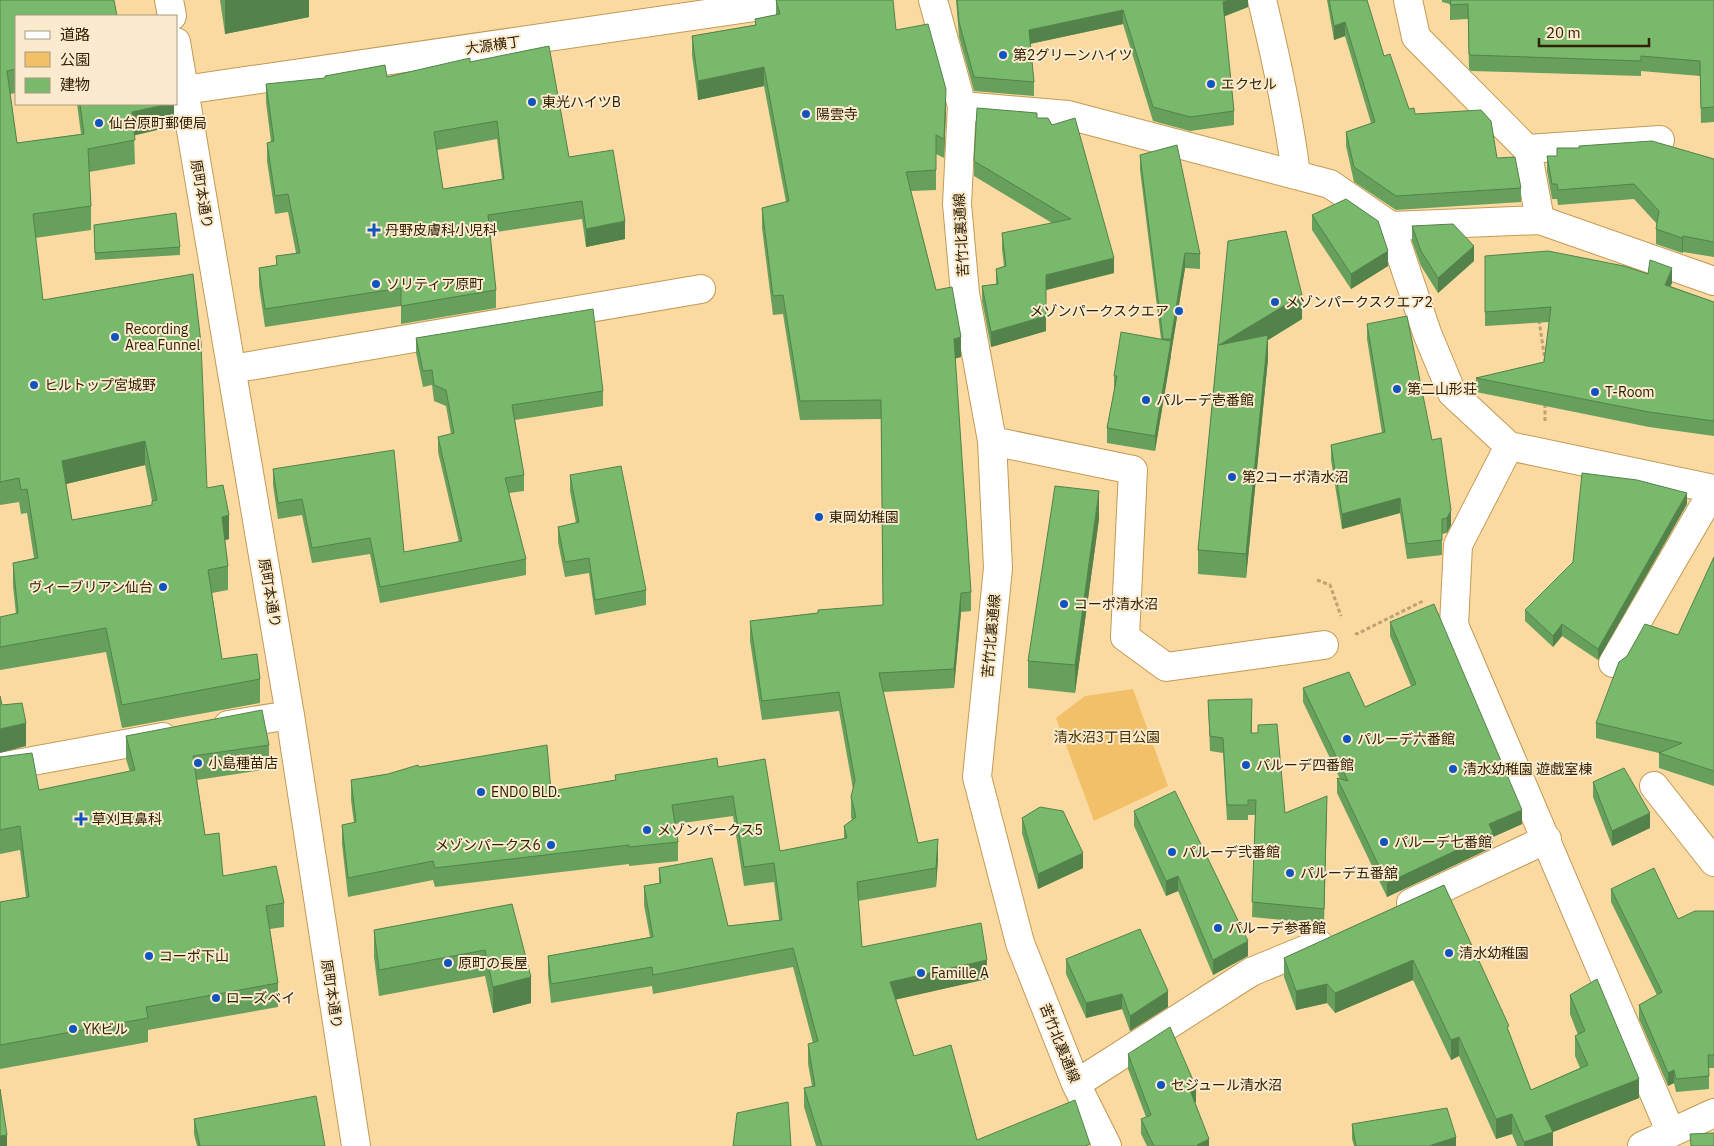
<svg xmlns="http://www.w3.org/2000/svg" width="1714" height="1146" viewBox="0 0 1714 1146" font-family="'IBM Plex Sans','Noto Sans JP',sans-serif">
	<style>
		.green { fill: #f2c068 }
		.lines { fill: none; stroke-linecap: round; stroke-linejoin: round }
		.minor-casing { stroke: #c29a54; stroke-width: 30 }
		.path { stroke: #bea272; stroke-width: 3; stroke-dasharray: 4 2.5; stroke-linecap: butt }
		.minor { stroke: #fff; stroke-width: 28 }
		.wall { fill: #679f5c; fill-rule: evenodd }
		.shaded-wall { fill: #54824b }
		.building { fill: #78b96b; stroke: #54824b; fill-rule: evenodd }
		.poi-dot { fill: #1254bf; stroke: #faeace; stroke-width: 2 }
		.labels { text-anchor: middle; stroke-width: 4; stroke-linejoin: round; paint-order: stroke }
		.street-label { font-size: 14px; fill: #312103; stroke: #faeace }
		.poi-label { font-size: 14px; fill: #312103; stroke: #faeace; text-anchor: start }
		.park-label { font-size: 14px; fill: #432e03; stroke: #faeace }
	</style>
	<rect width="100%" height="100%" fill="#fbdaa2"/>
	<path class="green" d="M1133,689L1168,786L1094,821L1056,718L1085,696Z"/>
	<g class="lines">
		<g class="minor-casing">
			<path id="minor" d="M169,0L172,16
				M933,0L962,106L957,204L965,293L992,441L998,568L977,777L1020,943L1076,1084L1107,1146
				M1262,0C1276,58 1289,116 1296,175
				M1408,0L1416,37L1527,149L1540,220
				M176,42L290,715L356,1146
				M184,90L802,0
				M962,106L1068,115L1330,184L1391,226L1427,333L1452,393L1509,446L1714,489
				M1527,149L1660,140
				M1391,226L1540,220L1714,281
				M232,369L701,289
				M992,441L1133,470L1125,637L1166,667L1324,645
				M1509,446L1458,545L1454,625L1671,1133
				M1613,663L1714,489
				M228,725L290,715
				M0,767L163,737
				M1654,786L1714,862
				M1411,903L1547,839
				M1076,1084L1251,972L1319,944
				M1642,1146L1714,1113"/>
		</g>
		<path class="path" d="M1539,320L1545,361
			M1545,421V402
			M1317,580L1330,585L1341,616
			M1355,633L1357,634L1423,601"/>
		<use href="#minor" class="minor"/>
	</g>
	<path class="wall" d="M0,0L16,16V93L10,94L17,143L81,134L77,104H174V126L134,135L135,164L89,172L91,206V230L35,238L43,300L207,488L229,539L225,540L228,566V590L212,593L222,659L260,679V703L122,728L106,652L0,670V617L16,614L13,586V563L34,558L27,513L21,514L19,502L0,505ZM145,465L152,501V505L72,520L66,484Z
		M220,0H309V17L225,34Z
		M776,0L896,30L946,108L944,158L936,154V190L911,191L936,290L961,357L955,358L971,592V611L961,612L954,688L883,692L918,843L938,859L936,887L858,901L862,947L987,979L896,999L914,1056L977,1140L1090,1146H816L804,1107V1088L812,1086L808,1064V1044L813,1043L793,967L653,994L652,986L551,1003L548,975V956L650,937L644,905V886L659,883V868L728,926L779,920L774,882L744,886L733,816L675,824L678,842V861L629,866V864L435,887L433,880L348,897L342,844V825L354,823L351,800V780L388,774L419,767L551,791L615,780V775L718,767L780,851L844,839V826L852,820L851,817V797L853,789L839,711L762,720L750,641V621L883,605L881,419L800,420L783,314L773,315L762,228V208L786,202L764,86L698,100L692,55V36L755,25V19L776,15Z
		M956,0H1248V7L1224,16L1234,111V125L1190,131L1153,121L1123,24L1030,44L1034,82V96L974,91L959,37Z
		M1327,0H1367L1384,56L1409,109L1415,114L1497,158L1521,188V202L1396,210L1354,182L1346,146V132L1371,123L1345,36L1334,40Z
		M1442,0H1714V122L1701,123L1700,76L1641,71V76L1471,71L1469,69L1468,19L1450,20V4L1442,2Z
		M470,62L569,157L625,239L586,247L582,219L490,233L496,290V308L401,324V306L265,327L259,286V268L276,265V256L296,253L288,212L275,214L267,161V143L271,142L266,102V84L387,77ZM497,139L502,179L443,189L437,150Z
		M1037,118L1114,273L1046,290V331L991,347L982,301V286L996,284V269L1004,266L1002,249V233L1052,223L974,176V161Z
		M1140,155L1200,254V269L1185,268L1155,451L1107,443V428L1114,391V376L1161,339L1140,170Z
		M1547,156L1714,159V257L1683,252L1682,253L1656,244V229L1657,224L1634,199L1558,205L1557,199H1552L1547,171Z
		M1312,215L1388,266L1351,289L1312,230Z
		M94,225L180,247V255L95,260Z
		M1412,226L1474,261L1438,293L1421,266L1412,241Z
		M1228,241L1302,319L1268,340V359L1246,578L1198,574V550Z
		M1672,283L1670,286L1714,302V436L1649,427L1476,392V378L1544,362L1549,322L1485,326V312Z
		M1367,324L1432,440L1451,525L1447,533L1442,534V555L1407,559L1400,513L1342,529L1331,460V445L1382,433L1367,339Z
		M416,338L603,391V406L515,420L524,475V491L509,493L526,559V575L380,603L370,554L312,563L302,515L278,519L273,485V469L404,552L459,542L438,452V437L451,434L446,406L434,401L432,385L423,387L416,353Z
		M570,475L646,590V605L595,615L589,573L565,577L558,542V527L576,523L570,491Z
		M1687,504L1598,660L1562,636L1553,647L1525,621V610Z
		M1099,519L1075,693L1028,688V661Z
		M1714,557V786L1659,768V753L1596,738V723L1678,635Z
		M1390,622L1522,824L1493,837V847L1387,897L1337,793V778L1340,779L1303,702V688L1365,707L1411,686L1390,636Z
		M1208,700L1252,714V733L1285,813L1327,812L1324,924L1252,917L1255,815H1248V820H1227L1223,753L1210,751Z
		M126,736L269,745V769L197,780L205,835L223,876L284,903V927L270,929L278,983V1007L148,1030V1042L0,1069V902L26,897L20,850L0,854V757L39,790L130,772L126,759Z
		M1593,782L1650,828L1612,846L1593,797Z
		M1134,811L1248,956L1213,975L1178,891L1166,896L1134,826Z
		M1022,818L1083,868L1038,889L1022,833Z
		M1444,885L1509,1032L1531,1090L1580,1068L1575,1056V1036L1578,1035L1570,1014V995L1639,1098L1553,1132V1146H1517L1512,1134L1496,1139L1459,1056L1451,1060L1413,980L1335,1013L1327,1003L1296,1010L1284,977V958Z
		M1611,889L1678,919L1714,911V1068H1709V1089L1676,1092L1674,1083L1668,1086L1639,1019V1005L1657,995L1611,902Z
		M512,904L531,1003L493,1013L485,976L379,996L374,957V930Z
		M1066,959L1168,1007L1130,1031L1122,1009L1086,1018L1066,974Z
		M1128,1054L1196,1102H1195L1209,1146H1147L1141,1134V1119L1146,1117L1128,1069Z
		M194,1119L325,1146H197L194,1134Z
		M1352,1124L1456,1146H1354L1352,1139Z"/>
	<path class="shaded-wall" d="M225,0H309V17L225,34Z
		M1229,0H1248V7L1223,17V2Z
		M1123,10V24L1029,44V30Z
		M1345,22V36L1334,40V26Z
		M764,67V86L698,100V81Z
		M946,89V108L944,158V139Z
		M169,104H174V126L132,136V112Z
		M625,221V239L586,247V229Z
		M1683,236V252L1682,253V238Z
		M1474,246V261L1438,293V278Z
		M1388,251V266L1351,289V274Z
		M1185,253V268L1171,354V339Z
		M1114,258V273L1046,290V275Z
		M1672,268V283L1665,299V285Z
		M1302,295V319L1268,340V359L1246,578V554L1219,345Z
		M1046,316V331L991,347V332Z
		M961,337V357L954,359V339Z
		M1171,341V356L1155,451V436Z
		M145,441V465L62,485V461Z
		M1099,491V519L1075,693V665Z
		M1687,493V504L1598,660V649Z
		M1400,498V513L1342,529V514Z
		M1451,510V525L1447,533V518Z
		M229,515V539L222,541V517Z
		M961,593V612L954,688V669Z
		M1562,624V636L1553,647V636Z
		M26,723V746L0,753V729Z
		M1522,810V824L1493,837V847L1387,897V883L1489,824Z
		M1650,813V828L1612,846V831Z
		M938,839V859L936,887V868Z
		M1083,853V868L1038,889V874Z
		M1178,876V891L1166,896V881Z
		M1248,941V956L1213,975V960Z
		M987,960V979L890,1001V982Z
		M1413,960V980L1335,1013V993Z
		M531,977V1003L493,1013V987Z
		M1327,984V1003L1296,1010V991Z
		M1168,991V1007L1130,1031V1016Z
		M1122,994V1009L1086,1018V1003Z
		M1459,1037V1056L1451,1060V1040Z
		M1674,1070V1083L1668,1086V1073Z
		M1639,1079V1098L1553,1132V1146H1524V1142L1545,1116Z
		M1196,1087V1102L1190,1105V1090Z
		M1512,1114V1134L1496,1139V1119Z
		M7,1135V1146H0V1136Z
		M1456,1137V1146H1429Z
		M1209,1139V1146H1197V1145Z"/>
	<path class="building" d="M0,0H114L117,16H16V69L7,71L17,143L84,134L80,104H169L132,112L135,140L88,149L91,206L33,214L43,300L193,274L201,343L207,488L223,485L229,515L222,517L228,566L208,570L222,659L257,654L260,679L122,705L106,628L0,647V617L18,613L13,563L38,558L27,489L21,490L19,478L0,482ZM145,441L157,500L152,501V505L72,520L62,461Z
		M776,0H893L896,30L928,24L946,89L944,139L936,135V170L906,172L936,290L952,287L961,337L954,339L971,592L961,593L954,669L879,673L918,843L938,839L936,868L857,882L862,947L981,923L987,960L890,982L914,1056L951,1045L977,1140L1075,1100L1090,1144L1085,1146H822L804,1088L815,1086L808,1044L818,1041L793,948L653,975L652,967L551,984L548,956L653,937L644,886L661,883L659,868L712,858L728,926L782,920L774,863L744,867L733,796L672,805L678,842L629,847V845L435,868L433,861L348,878L342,825L356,822L351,780L388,774L418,765L419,767L547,745L551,791L616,780L615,775L717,758L718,767L765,759L780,851L847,838L844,826L856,817L851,797L855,780L839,692L762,701L750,621L818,613V610L883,605L881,400L800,401L783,295L773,296L762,208L789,201L764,67L698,81L692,36L756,25L755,19L780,14Z
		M957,0H1229L1223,2L1234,111L1190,117L1153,107L1123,10L1029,30L1034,82L974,77L959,22Z
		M1329,0H1367L1384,56L1390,54L1409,109L1414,108L1415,114L1481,110L1491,121L1497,158L1515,157L1521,188L1396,196L1354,167L1346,132L1375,122L1345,22L1334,26Z
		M1451,0H1714V107L1701,108L1700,61L1641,56V61L1471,55L1469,54L1468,4L1450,5Z
		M549,46L569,157L613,150L625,221L586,229L582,201L488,215L496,290L401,306V288L265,309L259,268L277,265L276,256L300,253L288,194L275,196L267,143L274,141L266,84L325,78V76L385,65L387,77L470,58V62ZM497,121L504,179L443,189L434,132Z
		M977,108L1037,113V118H1048L1052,125L1075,118L1114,258L1046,275V316L991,332L982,286L998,284L996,269L1006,266L1002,233L1071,219L974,161Z
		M1652,141L1714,159V242L1683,236L1682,238L1656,229L1659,211L1634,184L1558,190L1557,184H1552L1547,156H1557V148H1579V146Z
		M1177,145L1200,254L1185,253L1171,339H1163L1140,155Z
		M1346,199L1378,221L1388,251L1351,274L1312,215Z
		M176,213L180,247L95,253L94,225Z
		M1453,224L1474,246L1438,278L1421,251L1412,226Z
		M1286,231L1302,295L1219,345L1268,335L1246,554L1198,550L1228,241Z
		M1548,251L1624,266L1648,274L1650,260L1672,268L1665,285L1714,302V421L1649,412L1476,378L1544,362L1551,307L1485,312V256Z
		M593,309L603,391L512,405L524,475L505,478L526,559L380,587L370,538L312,548L302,499L278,503L273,469L394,450L404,552L462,541L438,437L454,433L446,390L434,385L432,370L423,371L416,338Z
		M1407,316L1432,440L1441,438L1451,510L1447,518L1442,519V540L1407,544L1400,498L1342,514L1331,445L1385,432L1367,324Z
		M1121,332L1171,341L1155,436L1107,428L1117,376H1114Z
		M621,466L646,590L595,600L589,558L565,562L558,527L579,522L570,475Z
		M1582,473L1637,480L1687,493L1598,649L1562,624L1553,636L1525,610L1573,562Z
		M1055,486L1099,491L1075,665L1028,661Z
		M1714,557V771L1659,753L1682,743L1596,723L1619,662L1627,656L1645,624L1678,635Z
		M1434,604L1522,810L1489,824L1493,833L1387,883L1337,778L1348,781L1303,688L1349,672L1365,707L1416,684L1390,622Z
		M0,696L2,705L22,703L26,723L0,729Z
		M1252,699L1251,733H1258V725L1277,724L1285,813L1327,796L1324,909L1252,902L1256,800H1248V805H1227L1223,738L1210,736L1208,700Z
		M262,710L269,745L193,756L205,835L219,833L223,876L276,866L284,903L266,906L278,983L146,1007L148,1018L0,1045V902L29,897L20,826L0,830V757L32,753L39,790L135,770L126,736Z
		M1624,768L1650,813L1612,831L1593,782Z
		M1175,791L1248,941L1213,960L1178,876L1166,881L1134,811Z
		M1040,807L1063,811L1083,853L1038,874L1022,818Z
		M1654,868L1678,919L1695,911H1714V1055H1708L1709,1076L1676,1079L1674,1070L1668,1073L1639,1005L1662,992L1611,889Z
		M1444,885L1509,1026L1507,1027L1531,1090L1588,1065L1575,1036L1585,1031L1570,995L1597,979L1639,1079L1545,1116L1553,1132L1524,1142L1512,1114L1496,1119L1459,1037L1451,1040L1413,960L1335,993L1327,984L1296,991L1284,958Z
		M512,904L531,977L493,987L485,950L379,970L374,930Z
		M1140,929L1168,991L1130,1016L1122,994L1086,1003L1066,959Z
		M1170,1027L1196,1087L1190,1090L1209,1139L1197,1145L1198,1146H1154L1141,1119L1151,1115L1128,1054Z
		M0,1089L7,1135L0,1136Z
		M316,1096L325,1146H200L194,1119Z
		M788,1102L791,1146H733L737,1113Z
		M1447,1108L1456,1137L1429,1146H1356L1352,1124Z
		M1714,1133V1146H1691L1690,1134Z"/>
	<g class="poi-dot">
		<circle cx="1003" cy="55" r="5"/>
		<circle cx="1211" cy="84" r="5"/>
		<circle cx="532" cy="102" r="5"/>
		<circle cx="806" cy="114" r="5"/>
		<circle cx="99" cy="123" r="5"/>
		<path d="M371.5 222.5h5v5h5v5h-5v5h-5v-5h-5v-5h5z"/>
		<circle cx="376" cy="284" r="5"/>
		<circle cx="1275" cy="302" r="5"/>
		<circle cx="1179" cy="311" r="5"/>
		<circle cx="115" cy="337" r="5"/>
		<circle cx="34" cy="385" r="5"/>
		<circle cx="1397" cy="389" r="5"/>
		<circle cx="1595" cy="392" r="5"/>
		<circle cx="1146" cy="400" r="5"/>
		<circle cx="1232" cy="477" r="5"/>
		<circle cx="819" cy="517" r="5"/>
		<circle cx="163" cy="587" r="5"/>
		<circle cx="1064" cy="604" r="5"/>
		<circle cx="1347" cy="739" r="5"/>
		<circle cx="198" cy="763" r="5"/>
		<circle cx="1246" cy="765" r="5"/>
		<circle cx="1453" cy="769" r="5"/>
		<circle cx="481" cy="792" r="5"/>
		<path d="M78.5 811.5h5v5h5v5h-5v5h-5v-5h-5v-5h5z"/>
		<circle cx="647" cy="830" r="5"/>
		<circle cx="1384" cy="842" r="5"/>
		<circle cx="551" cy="845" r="5"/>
		<circle cx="1172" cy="852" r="5"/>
		<circle cx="1290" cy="873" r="5"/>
		<circle cx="1218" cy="928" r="5"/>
		<circle cx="1449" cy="953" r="5"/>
		<circle cx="149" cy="956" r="5"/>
		<circle cx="448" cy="963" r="5"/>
		<circle cx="921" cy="973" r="5"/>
		<circle cx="216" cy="998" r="5"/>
		<circle cx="73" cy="1029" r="5"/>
		<circle cx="1161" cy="1085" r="5"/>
	</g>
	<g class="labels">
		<g class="street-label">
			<text transform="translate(493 45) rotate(-8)" y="5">大源横丁</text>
			<text transform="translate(202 194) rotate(80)" y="5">原町本通り</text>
			<text transform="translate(961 235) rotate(-93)" y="5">苦竹北裏通線</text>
			<text transform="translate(270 593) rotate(80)" y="5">原町本通り</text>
			<text transform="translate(991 636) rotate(-85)" y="5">苦竹北裏通線</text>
			<text transform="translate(332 994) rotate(81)" y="5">原町本通り</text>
			<text transform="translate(1060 1043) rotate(68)" y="5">苦竹北裏通線</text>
		</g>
		<g class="poi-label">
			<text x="1013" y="60">第2グリーンハイツ</text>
			<text x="1221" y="89">エクセル</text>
			<text x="542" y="107">東光ハイツB</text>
			<text x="816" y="119">陽雲寺</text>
			<text x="109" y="128">仙台原町郵便局</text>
			<text x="385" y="235">丹野皮膚科小児科</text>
			<text x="386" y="289">ソリティア原町</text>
			<text x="1285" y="307">メゾンパークスクエア2</text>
			<text x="1169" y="316" text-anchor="end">メゾンパークスクエア</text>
			<text x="125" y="334">Recording<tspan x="125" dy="16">Area Funnel</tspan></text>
			<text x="44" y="390">ヒルトップ宮城野</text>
			<text x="1407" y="394">第二山形荘</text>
			<text x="1605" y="397">T-Room</text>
			<text x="1156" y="405">パルーデ壱番館</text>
			<text x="1242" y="482">第2コーポ清水沼</text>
			<text x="829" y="522">東岡幼稚園</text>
			<text x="153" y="592" text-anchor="end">ヴィーブリアン仙台</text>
			<text x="1074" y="609">コーポ清水沼</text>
			<text x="1357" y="744">パルーデ六番館</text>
			<text x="208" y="768">小島種苗店</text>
			<text x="1256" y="770">パルーデ四番館</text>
			<text x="1463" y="774">清水幼稚園 遊戯室棟</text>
			<text x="491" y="797">ENDO BLD.</text>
			<text x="92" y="824">草刈耳鼻科</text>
			<text x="657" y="835">メゾンパークス5</text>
			<text x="1394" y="847">パルーデ七番館</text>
			<text x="541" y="850" text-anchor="end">メゾンパークス6</text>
			<text x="1182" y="857">パルーデ弐番館</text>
			<text x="1300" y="878">パルーデ五番舘</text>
			<text x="1228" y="933">パルーデ参番館</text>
			<text x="1459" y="958">清水幼稚園</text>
			<text x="159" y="961">コーポ下山</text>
			<text x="458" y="968">原町の長屋</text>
			<text x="931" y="978">Famille A</text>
			<text x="226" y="1003">ローズベイ</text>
			<text x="83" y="1034">YKビル</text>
			<text x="1171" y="1090">セジュール清水沼</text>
		</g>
		<g class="park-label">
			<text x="1107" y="742">清水沼3丁目公園</text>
		</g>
	</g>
	<rect x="15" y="15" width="162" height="90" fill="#faeace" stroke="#aa9a7d"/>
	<rect x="25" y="31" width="25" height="8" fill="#ffffff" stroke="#aa9a7d"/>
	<text x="60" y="40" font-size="15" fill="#312103">道路</text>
	<rect x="25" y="52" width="25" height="15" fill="#f2c068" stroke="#aa9a7d"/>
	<text x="60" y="65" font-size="15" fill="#312103">公園</text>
	<rect x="25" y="78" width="25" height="15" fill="#78b96b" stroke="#aa9a7d"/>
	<text x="60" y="90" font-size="15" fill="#312103">建物</text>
	<path d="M1539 38v8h110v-8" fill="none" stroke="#312103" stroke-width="2.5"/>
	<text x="1546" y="38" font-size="15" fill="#312103" stroke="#faeace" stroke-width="4" paint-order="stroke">20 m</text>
</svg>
